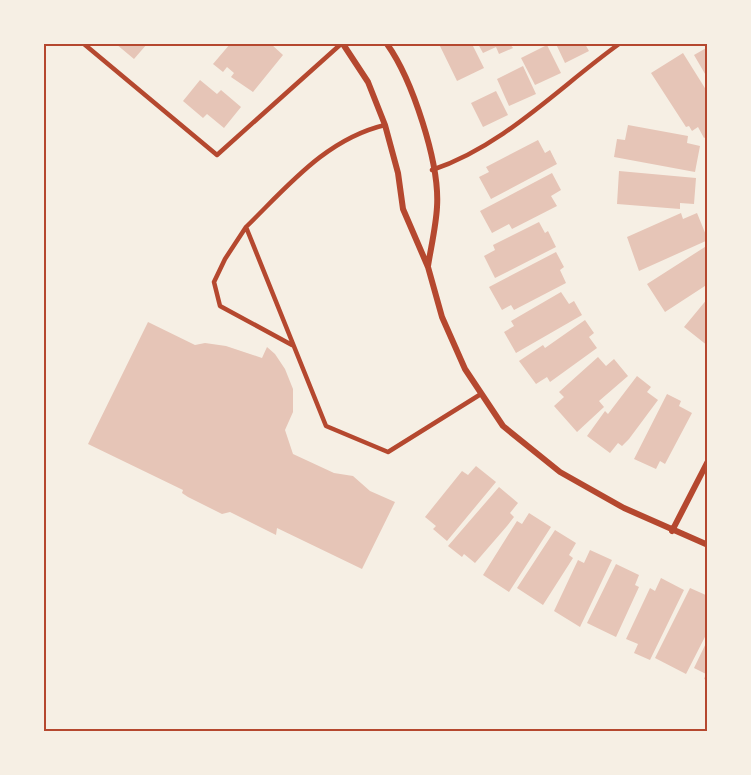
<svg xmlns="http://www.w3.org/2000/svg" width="751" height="775" viewBox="0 0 751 775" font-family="'Noto Sans',sans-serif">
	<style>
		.building { fill: #e6c5b7 }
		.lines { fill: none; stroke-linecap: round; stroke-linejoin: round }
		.service { stroke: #b5482f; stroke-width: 4.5 }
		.minor { stroke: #b5482f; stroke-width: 6 }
		.neatline { fill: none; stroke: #b5482f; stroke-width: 2 }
	</style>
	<rect width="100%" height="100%" fill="#f6efe4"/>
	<path class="building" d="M116,44H147L134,59Z
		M230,44H271L283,55L253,92L231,77L234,73L227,67L223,72L213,64Z
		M439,44H472L484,68L457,81Z
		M478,44H510L513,48L499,54L496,47L483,53Z
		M556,44H585L589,51L565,63Z
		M547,45L561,73L535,85L521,58Z
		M708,47V79L694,55Z
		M683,53L708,93V136L704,138L698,127L692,131L689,126L686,127L651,73Z
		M523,66L536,94L509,106L497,79Z
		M200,80L217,94L221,90L241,107L224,128L207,114L203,118L183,101Z
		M496,91L508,115L483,127L471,103Z
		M628,125L688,136L687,143L700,146L695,172L614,157L617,139L625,140Z
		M538,140L545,153L550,150L557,164L491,199L479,177L489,172L486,167Z
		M619,171L696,178L694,204L680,203V209L617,204Z
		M552,173L561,190L551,196L557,206L512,229L509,224L492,233L480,211Z
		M681,213L683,219L697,213L708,240L639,271L627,237Z
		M539,222L545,233L548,231L556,247L495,278L484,256L495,250L493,245Z
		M708,245V284L665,312L647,284Z
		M556,252L564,267L560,270L566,283L514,310L511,305L502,310L489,287Z
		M561,292L569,304L574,301L582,315L516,353L504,332L514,326L511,321Z
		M708,298V346L684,327Z
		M585,320L594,333L589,337L597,348L550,382L547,377L536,384L519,361L543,345L545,348Z
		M148,322L195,345L205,343L226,346L262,358L267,347L275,354L285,369L293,389V412L285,430L293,454L334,473L353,476L370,491L395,502L362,569L277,528L276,535L230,512L222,514L188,497L182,493L183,490L88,444Z
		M598,357L606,366L614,359L628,376L599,401L604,407L577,432L554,406L564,397L559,392Z
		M637,376L651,387L647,392L658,400L629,439L622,446L618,443L610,453L587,436L605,411L608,414Z
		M667,394L681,401L679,406L692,413L665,464L660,461L656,469L634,459Z
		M476,466L496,482L447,541L433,529L436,526L425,517L462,471L468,475Z
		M499,487L518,503L510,513L514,517L507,526L475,563L464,554L462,557L448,546Z
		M529,513L551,527L509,592L483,575L517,521L522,524Z
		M555,530L576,543L569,555L573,558L543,605L517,588Z
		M590,550L612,560L580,627L554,611L578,560L584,563Z
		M616,564L639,575L635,585L639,587L616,637L587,623Z
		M661,578L684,590L650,660L634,653L638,644L626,639L650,588L655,591Z
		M690,588L708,596V631L686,674L655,658Z
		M708,639V681L704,679L706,674L694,668Z"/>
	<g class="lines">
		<path class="service" d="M84,44L217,155L341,44
			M385,125C326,139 288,186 246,227L326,426L388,452L481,394
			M432,170C504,146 559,87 619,44
			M246,227L225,259L214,282L220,306L292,345"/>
		<path class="minor" d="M343,44L368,82L385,125L398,173L403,209L428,267L442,317L465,369L503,426L560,472L624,508L708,545
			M387,44C412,79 440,163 437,207C436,226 431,247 428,266
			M672,531L708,461"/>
	</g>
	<rect width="751" height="775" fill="none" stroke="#f6efe4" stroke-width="90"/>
	<rect x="45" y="45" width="661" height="685" class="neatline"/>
</svg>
